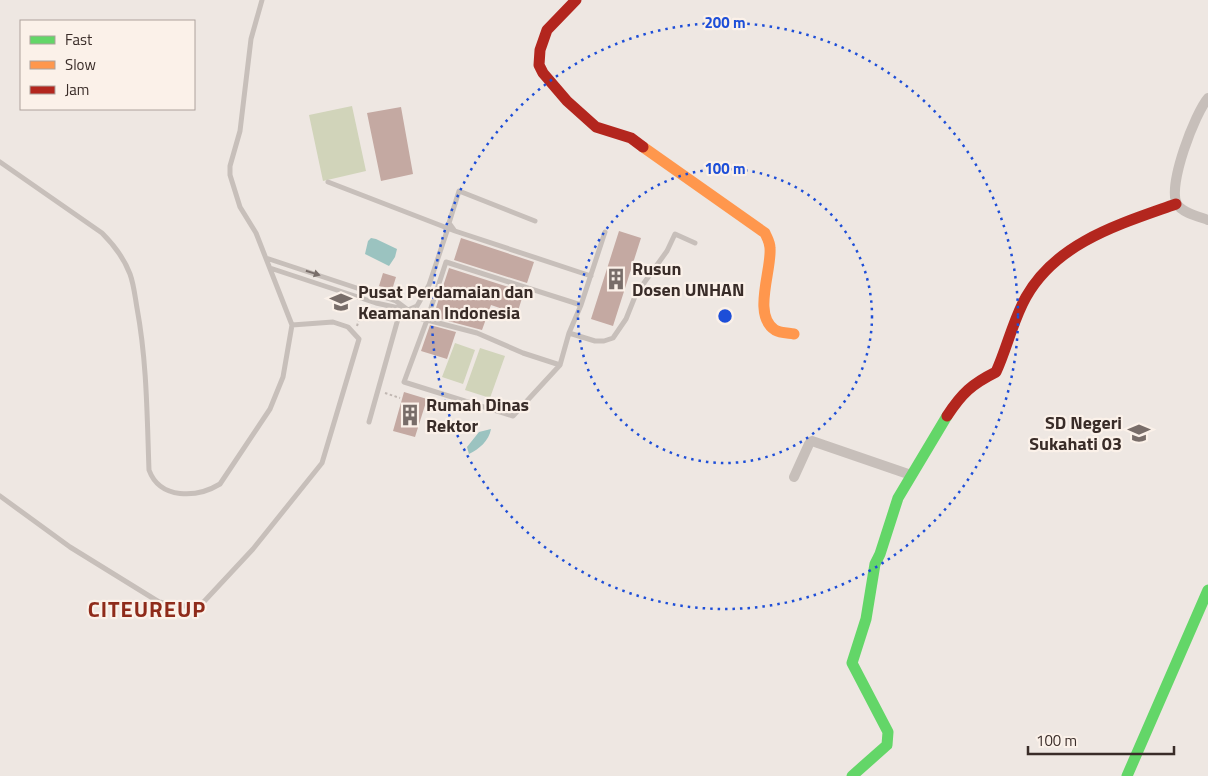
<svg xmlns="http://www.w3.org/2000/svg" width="1208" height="776" viewBox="0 0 1208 776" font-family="'Titillium Web',sans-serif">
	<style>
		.green { fill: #d1d4ba }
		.water { fill: #9bc3c0 }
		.building { fill: #c4a9a2 }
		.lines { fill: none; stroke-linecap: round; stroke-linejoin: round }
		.path { stroke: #c0b7b2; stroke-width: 2; stroke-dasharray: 2.5 2.5; stroke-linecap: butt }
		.lane { stroke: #c7bfba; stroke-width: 5 }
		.street { stroke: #c7bfba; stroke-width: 10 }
		.fast { stroke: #63d668; stroke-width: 11 }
		.slow { stroke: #ff974d; stroke-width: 11 }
		.jam { stroke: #b3261e; stroke-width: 11 }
		.oneway { fill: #796e6a }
		.ring { fill: none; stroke: #1d4ed8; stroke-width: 2.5; stroke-dasharray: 2.5 5 }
		.labels { text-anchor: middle; stroke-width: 4.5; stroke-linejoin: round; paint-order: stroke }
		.poi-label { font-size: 18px; font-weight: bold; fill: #392c28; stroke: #fbf1e9; text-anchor: start }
		.district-label { font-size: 22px; font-weight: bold; letter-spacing: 1px; fill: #8f2b1a; stroke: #fbf1e9 }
		.centre { fill: #1d4ed8; stroke: #fbf1e9; stroke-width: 2.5 }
		.ring-label { font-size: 15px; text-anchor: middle; font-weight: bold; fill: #1d4ed8; stroke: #fbf1e9; stroke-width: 4.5; stroke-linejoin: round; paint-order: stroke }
	</style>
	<rect width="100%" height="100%" fill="#eee7e2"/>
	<path class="green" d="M352,106L366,171L323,181L309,115Z
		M455,343L475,350L463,384L442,377Z
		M480,348L505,356L490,398L465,390Z"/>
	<path class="water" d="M371,238L376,239L397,249L395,257L389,266L365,254L368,241Z
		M491,429C489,441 479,449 469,454L467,447L479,432Z"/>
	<path class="building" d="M401,107L413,174L381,181L367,113Z
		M619,231L641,238L613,326L591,319Z
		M461,238L534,262L527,283L454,260Z
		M449,268L524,292L517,314L491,305L482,330L433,317Z
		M383,273L396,277L392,290L379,286Z
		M430,325L456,332L447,359L421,351Z
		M404,392L427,399L415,437L393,431Z"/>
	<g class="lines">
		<path class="path" d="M357,326L363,306
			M385,393L400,398"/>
		<path class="lane" d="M0,162L102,233C114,245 124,258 130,274C134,285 135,297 137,308C147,362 147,416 149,470C160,500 197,498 220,484L270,409L283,377L292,325L256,233L240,207L230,175V166L240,131L251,39L262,0
			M328,182L455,231L591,276
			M454,230L449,223L459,191L535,221
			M266,258L396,301L408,310L410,316L427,320L446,262L581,305L605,232
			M270,268L376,303L408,310L417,306L429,285L448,228
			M569,333L595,341H604L613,338L626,319L636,294L667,251L675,234L695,243
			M560,365L513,416L404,382L427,320L477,333L523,353L560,365L569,333L581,305
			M369,422L401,308
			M0,496L70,547L159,602L198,608L253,549L322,463L359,339L348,327L333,322L292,325"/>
		<path class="street" d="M1208,98C1195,113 1167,186 1177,204C1182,213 1200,217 1208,220
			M794,477L809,444L812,441L911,475"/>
		<path class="fast" d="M852,776L887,745L888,732L852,663L866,619L875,564L880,554L898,498L947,416
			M1127,776L1208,590"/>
		<path class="slow" d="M643,147L765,233C767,238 770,242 770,248C772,270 752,315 775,330C780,333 788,333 794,334"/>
		<path class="jam" d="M576,0L547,30L540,50L539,65L543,73L567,101L596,127L631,138L643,147
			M947,416C962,393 972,384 996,372C1007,348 1013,320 1026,297C1057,242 1120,224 1176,204"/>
	</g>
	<defs><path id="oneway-solid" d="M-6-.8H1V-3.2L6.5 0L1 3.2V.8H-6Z" transform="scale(1.25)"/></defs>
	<use class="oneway" href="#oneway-solid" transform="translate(313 273) rotate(18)"/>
	<g class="ring">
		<circle cx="725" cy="316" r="147"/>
		<circle cx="725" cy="316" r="293"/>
	</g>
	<defs>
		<g id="building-bare" transform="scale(1.725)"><path d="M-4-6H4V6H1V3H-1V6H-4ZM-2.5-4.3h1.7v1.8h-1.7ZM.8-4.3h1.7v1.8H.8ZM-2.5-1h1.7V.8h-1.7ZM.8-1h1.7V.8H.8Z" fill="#786d69" stroke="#fbf1e9" stroke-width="2.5" paint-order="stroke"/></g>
		<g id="university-bare" transform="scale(1.725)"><path d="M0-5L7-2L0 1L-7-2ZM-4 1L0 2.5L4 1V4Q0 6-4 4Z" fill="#786d69" stroke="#fbf1e9" stroke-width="2.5" paint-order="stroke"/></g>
		<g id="school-bare" transform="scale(1.725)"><path d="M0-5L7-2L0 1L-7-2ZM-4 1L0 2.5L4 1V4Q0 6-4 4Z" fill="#786d69" stroke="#fbf1e9" stroke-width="2.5" paint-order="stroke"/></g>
	</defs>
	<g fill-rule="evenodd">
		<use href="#building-bare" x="616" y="279"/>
		<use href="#university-bare" x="341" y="302"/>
		<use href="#building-bare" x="410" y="415"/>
		<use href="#school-bare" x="1139" y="433"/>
	</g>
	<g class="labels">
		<g class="poi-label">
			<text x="632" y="275">Rusun<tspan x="632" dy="21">Dosen UNHAN</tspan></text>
			<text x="358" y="298">Pusat Perdamaian dan<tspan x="358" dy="21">Keamanan Indonesia</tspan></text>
			<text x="426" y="411">Rumah Dinas<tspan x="426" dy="21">Rektor</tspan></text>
			<text x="1122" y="429" text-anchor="end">SD Negeri<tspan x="1122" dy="21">Sukahati 03</tspan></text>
		</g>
		<g class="district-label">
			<text x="147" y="617">CITEUREUP</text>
		</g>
	</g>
	<circle cx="725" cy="316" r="8" class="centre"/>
	<g class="ring-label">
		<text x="725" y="28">200 m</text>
		<text x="725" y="174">100 m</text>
	</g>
	<rect x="20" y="20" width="175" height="90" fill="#fbf1e9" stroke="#ada29c"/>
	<rect x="30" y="36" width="25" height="8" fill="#63d668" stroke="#ada29c"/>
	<text x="65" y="45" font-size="15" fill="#392c28">Fast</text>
	<rect x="30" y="61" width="25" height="8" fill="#ff974d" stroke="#ada29c"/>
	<text x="65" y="70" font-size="15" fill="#392c28">Slow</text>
	<rect x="30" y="86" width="25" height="8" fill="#b3261e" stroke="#ada29c"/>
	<text x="65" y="95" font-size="15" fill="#392c28">Jam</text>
	<path d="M1028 746v8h146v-8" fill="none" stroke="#392c28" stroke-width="2.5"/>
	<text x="1036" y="746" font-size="15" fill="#392c28" stroke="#fbf1e9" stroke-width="4" paint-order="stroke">100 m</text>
</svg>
